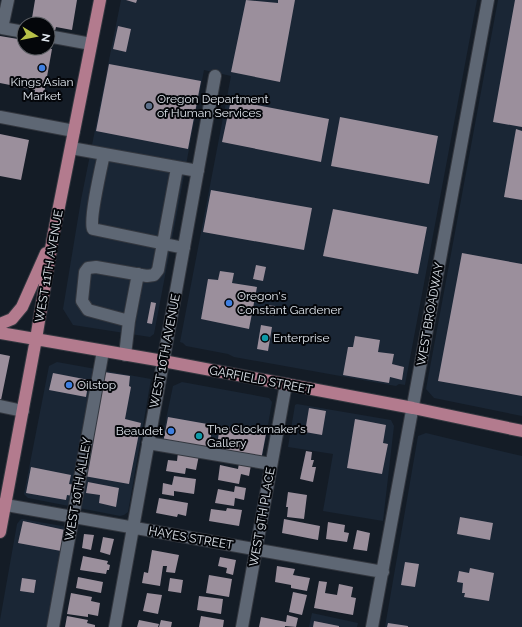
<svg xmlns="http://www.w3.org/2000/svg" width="522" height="627" viewBox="0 0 522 627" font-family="Raleway,sans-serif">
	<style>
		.built { fill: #1a2635 }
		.building { fill: #9b8f9c }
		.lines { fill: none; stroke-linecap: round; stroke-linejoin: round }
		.minor-casing { stroke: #33373f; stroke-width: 14 }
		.major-casing { stroke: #33373f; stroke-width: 14 }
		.minor { stroke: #5e6774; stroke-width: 12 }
		.major { stroke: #b37b8e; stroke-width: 12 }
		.shop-dot { fill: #3f7fe0; stroke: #04060a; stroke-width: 1.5 }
		.service-dot { fill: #5c6f8a; stroke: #04060a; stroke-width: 1.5 }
		.culture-dot { fill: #0f9aa8; stroke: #04060a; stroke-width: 1.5 }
		.labels { text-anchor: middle; stroke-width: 4; stroke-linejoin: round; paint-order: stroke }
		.poi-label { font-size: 12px; fill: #dfe5ec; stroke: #04060a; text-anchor: start }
		.street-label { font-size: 12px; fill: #dfe5ec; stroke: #04060a }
	</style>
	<rect width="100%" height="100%" fill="#141c26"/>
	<path class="built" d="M121,0H477L405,385L399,384L396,386L234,357L228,354L186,346L183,343L180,342L231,76L204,70L154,334L150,337L73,325L63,309L81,200Z
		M498,0H522V416L434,398L426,389Z
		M57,362L151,379L128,512L124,515L120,516L28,498L24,494L49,366Z
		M182,382L269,398L272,402L261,465L160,448L173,386Z
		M297,404L391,420L394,426L383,521L323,511L333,454L288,447L295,405Z
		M426,433L522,456V627H385L418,436Z
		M22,519L68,527L50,627H0V620L17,524L20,520Z
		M312,613L358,623L357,627H309Z"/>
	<path class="building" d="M35,0H77L72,30L56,27L55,31L48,30V24H31Z
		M126,0H137L136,3Z
		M246,0L278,3V0H295L280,82L231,72Z
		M515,0H522V127L493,122Z
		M118,26L131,29L126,52L113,49Z
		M0,36L24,40V48H48V45L51,46V49H52L43,99L34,100L35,90L0,83Z
		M109,64L201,81L188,149L96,131Z
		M231,100L329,119L321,162L222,142Z
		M340,117L438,136L429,184L331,166Z
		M516,129L522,131V200L504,197Z
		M0,134L29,140L21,180L0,176Z
		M211,190L312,208L304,250L203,232Z
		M333,209L427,227L418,274L323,256Z
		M462,253L522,264V396L438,381Z
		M256,265L266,267L263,281L253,279Z
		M220,271L234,273L232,283L257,287L249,329L201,319L208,279L218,280Z
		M151,302L156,303L152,324L147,323Z
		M265,305L275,306L274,316L263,314Z
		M261,325L272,327L268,351L257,349Z
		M355,336L380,340L378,352L394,354L392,364L404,367L402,380L390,377L389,383L343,375L348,347H353Z
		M0,354L10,356L1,400H0Z
		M104,372L130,376L129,386L131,387L125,419L141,423L129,484L84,476Z
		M53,373L89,380L86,397L49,390Z
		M309,408L326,411L322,435L305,432Z
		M168,417L213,425L208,451L163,443Z
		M355,419L386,425L383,443L388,444L382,474L347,468Z
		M220,426L266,434L261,460L216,452Z
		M306,451L312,452L311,460H314L312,467H316L313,482L300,479Z
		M178,452L199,455L196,470L186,468L185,474L166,471L168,460L177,461Z
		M239,463L251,465L249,476L241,474L239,484L218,480L220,465L238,469Z
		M31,467L71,475L69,484L75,485L73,496L67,495L66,500L26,493Z
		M174,476L196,479L194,494L174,491V496L162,494L163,483L172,485Z
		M88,482L119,488L116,507L99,503L100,495L86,493Z
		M235,486L246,488L244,500L235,498L234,506L215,503L218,489L234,492Z
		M288,492L307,495L304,519L287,517L288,507H286Z
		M159,498L188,503L186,516L178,514L177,517L156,513Z
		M227,508L242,510L239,526L209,521L211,509L226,511Z
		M460,517L493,523L490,540L457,534Z
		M284,519L320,526L318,540L282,533Z
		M23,521L65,530L61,551L18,543Z
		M328,522L345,525L344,532L349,533L347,542L326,539Z
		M357,530L370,533L367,551L353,549Z
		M84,534L94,535L91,550L82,548Z
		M103,537L114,539L110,555L100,552Z
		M152,550L179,555L175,573L166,572L167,566H163L160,586L142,583L144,572L148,573Z
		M83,556L108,561L107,564L110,565L109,570H107L106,574L80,570Z
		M220,557L236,560L233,575L226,573L227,568L218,566Z
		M405,562L419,564L415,587L401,585Z
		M277,566L295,569L293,575L310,578L307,591L291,588V585L275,582Z
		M470,568L494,573L489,601L464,597L465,593H462L463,583L457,582L459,571L469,573Z
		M209,575L232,579L229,597L206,593Z
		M78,577L103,582L101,593L76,588Z
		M22,578L36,580L34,593L20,591Z
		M170,578L183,580L181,593L168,591Z
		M319,581L327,582L325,593L337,595L339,584L353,587L351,597L356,598L353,615L314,608Z
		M293,592L307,595L302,615L289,612Z
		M71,593L92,597L91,601L100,603L98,616L88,614V617L67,614Z
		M147,593L162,595L158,614L143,611Z
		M199,596L223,599L221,614L197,610Z
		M287,615L298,618L296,627L285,626V627H259L261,617L286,622Z
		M67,616L88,620L87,623L95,625V627H65Z
		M201,616L224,620L223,627H199Z
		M139,620L159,624L158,627H137Z
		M161,620L172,622L171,627H159Z
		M314,621L339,626V627H313Z
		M388,623L408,626V627H387Z"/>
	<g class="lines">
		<g class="minor-casing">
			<path id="minor" d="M8,0L2,28L24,32
				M48,36L91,44
				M0,117L74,131
				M71,148L198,171
				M104,154C101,168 89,220 93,229L184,248
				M138,274L129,321L88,310L82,301L85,272L88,268L96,267L147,276L154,275L158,270L177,168
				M125,355L129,321
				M0,406L23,411
				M148,443L271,464
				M0,504L383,572
				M53,627L103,351
				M115,627L215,76
				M242,627L286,384
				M372,627L488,0"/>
		</g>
		<g class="major-casing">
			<path id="major" d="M0,324L12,319L22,307L46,253
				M0,333L163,361L413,408L522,431
				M0,532L36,339L53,237L100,0"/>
		</g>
		<use href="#minor" class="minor"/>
		<use href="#major" class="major"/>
	</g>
	<g class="shop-dot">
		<circle cx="42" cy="68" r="4"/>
		<circle cx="229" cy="303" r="4"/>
		<circle cx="69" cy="385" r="4"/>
		<circle cx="171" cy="431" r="4"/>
	</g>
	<circle class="service-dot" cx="149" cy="106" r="4"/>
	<g class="culture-dot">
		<circle cx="265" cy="338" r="4"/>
		<circle cx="199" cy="436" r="4"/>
	</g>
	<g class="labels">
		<g class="poi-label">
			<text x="42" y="86" text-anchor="middle">Kings Asian<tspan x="42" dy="14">Market</tspan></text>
			<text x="157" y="103">Oregon Department<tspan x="157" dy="14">of Human Services</tspan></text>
			<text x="237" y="300">Oregon's<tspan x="237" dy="14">Constant Gardener</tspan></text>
			<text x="273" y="342">Enterprise</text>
			<text x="77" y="389">Oilstop</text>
			<text x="207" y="433">The Clockmaker's<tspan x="207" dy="14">Gallery</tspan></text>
			<text x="163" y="435" text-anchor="end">Beaudet</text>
		</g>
		<g class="street-label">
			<text transform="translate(49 266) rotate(-80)" y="4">WEST 11TH AVENUE</text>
			<text transform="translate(430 314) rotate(-80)" y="4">WEST BROADWAY</text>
			<text transform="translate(165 351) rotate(-79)" y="4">WEST 10TH AVENUE</text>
			<text transform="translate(261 380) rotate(11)" y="4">GARFIELD STREET</text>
			<text transform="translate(78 489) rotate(-80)" y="4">WEST 10TH ALLEY</text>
			<text transform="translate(262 517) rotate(-80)" y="4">WEST 9TH PLACE</text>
			<text transform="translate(191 538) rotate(10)" y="4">HAYES STREET</text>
		</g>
	</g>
	<g transform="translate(36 36) rotate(100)"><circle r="19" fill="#04060a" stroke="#5c5f64"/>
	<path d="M0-3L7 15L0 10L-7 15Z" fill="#b7c148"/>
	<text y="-6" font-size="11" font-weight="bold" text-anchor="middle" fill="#dfe5ec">N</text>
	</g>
</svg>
